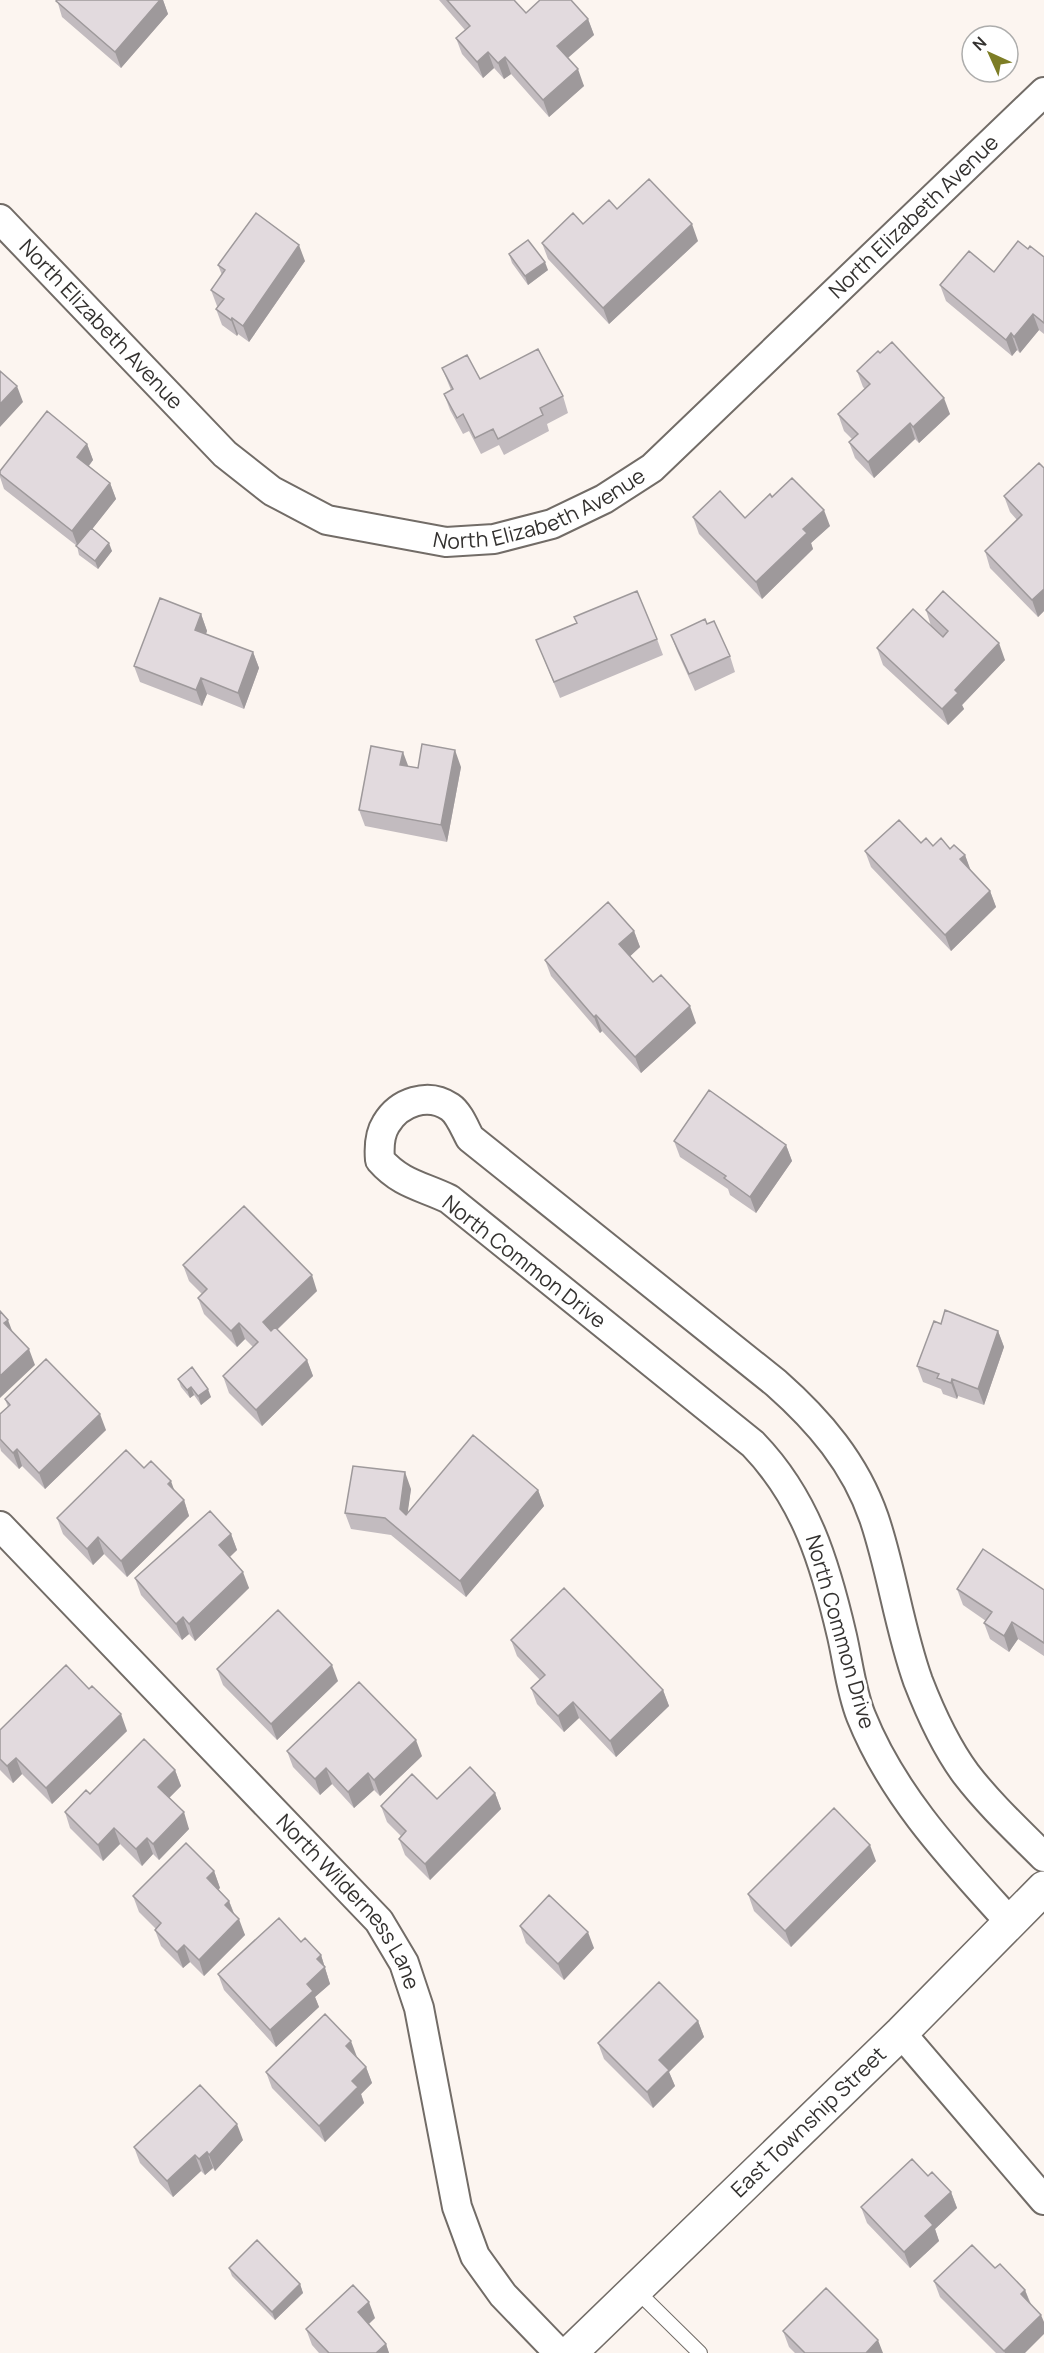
<svg xmlns="http://www.w3.org/2000/svg" width="1044" height="2353" viewBox="0 0 1044 2353" font-family="Manrope,sans-serif">
	<style>
		.lines { fill: none; stroke-linecap: round; stroke-linejoin: round }
		.service-casing { stroke: #726c67; stroke-width: 16 }
		.minor-casing { stroke: #726c67; stroke-width: 32 }
		.tertiary-casing { stroke: #726c67; stroke-width: 36 }
		.service { stroke: #fff; stroke-width: 14 }
		.minor { stroke: #fff; stroke-width: 28 }
		.tertiary { stroke: #fff; stroke-width: 33 }
		.wall { fill: #c2bbbf }
		.shaded-wall { fill: #9e999b }
		.building { fill: #e2dade; stroke: #9e999b; stroke-width: 1.5 }
		.labels { text-anchor: middle; stroke-width: 6; stroke-linejoin: round; paint-order: stroke }
		.street-label { font-size: 21px; fill: #33312f; stroke: #fff }
	</style>
	<rect width="100%" height="100%" fill="#fcf5f0"/>
	<g class="lines">
		<g class="service-casing">
			<path id="service" d="M635,2289L700,2353"/>
		</g>
		<g class="minor-casing">
			<g id="minor">
				<path id="s1" d="M0,219L225,454L272,491L327,520L446,542L494,539L552,524L604,499L652,468L1044,92"/>
				<path id="s2" d="M0,1526L379,1921L404,1963L419,2008L457,2207L475,2256L503,2295L559,2353"/>
				<path d="M1009,1921C952,1858 893,1796 861,1716C851,1691 848,1662 842,1636C825,1563 806,1499 753,1444L449,1199C422,1186 401,1184 380,1160C379,1148 379,1135 386,1124C399,1102 428,1092 450,1107C459,1113 465,1129 470,1138L776,1383C819,1421 855,1463 874,1518C892,1571 899,1628 918,1681C930,1712 946,1747 966,1774C989,1804 1017,1830 1044,1857"/>
				<path d="M901,2033L1044,2200"/>
			</g>
		</g>
		<g class="tertiary-casing">
			<g id="tertiary">
				<path id="s3" d="M570,2353L901,2033L1044,1888"/>
			</g>
		</g>
		<use href="#service" class="service"/>
		<use href="#minor" class="minor"/>
		<use href="#tertiary" class="tertiary"/>
	</g>
	<path class="wall" d="M57,0H163L168,14L121,68L62,17Z
		M439,0H514L526,13L588,19L594,35L568,58L584,86L549,117L511,74L504,79L494,68L483,78L462,54L456,38L465,30Z
		M617,209L698,241L609,324L548,259L542,243Z
		M1028,249L1044,257V334L1039,330L1020,353L1017,350L1012,356L946,301L940,285L994,272Z
		M509,254L548,270L528,285L512,263Z
		M305,261L249,342L238,334L237,336L222,325L216,309L218,307L217,306L211,290L222,275L218,265Z
		M442,368L480,379L563,396L568,413L547,424L549,431L504,455L499,445L481,454L469,431L463,434L450,410L444,394L451,390Z
		M857,371L950,414L919,443L915,439L874,478L855,458L849,442L852,439L844,431L838,414L865,389L863,387Z
		M87,444L93,460L89,466L110,483L116,499L92,529L112,551L98,569L79,555L77,546L4,489L0,477V471Z
		M1044,468V611L1038,617L990,568L985,551L1017,520L1010,512L1004,496Z
		M772,497L830,526L811,543L813,549L762,599L699,534L693,517L745,518Z
		M926,610L1005,660L962,705L964,709L948,725L883,665L877,648L931,626Z
		M201,614L207,631L206,634L253,652L259,668L244,709L207,694L202,706L140,682L134,666Z
		M576,623L657,639L663,655L560,698L536,640Z
		M707,624L730,656L735,672L695,691L677,651L671,635Z
		M408,766L418,768L461,767L447,842L365,826L359,810Z
		M921,843L950,849L965,855L970,870L990,891L996,907L951,951L871,867L865,851Z
		M634,931L640,947L630,956L653,982L696,1023L641,1073L602,1031L600,1033L551,976L545,960Z
		M674,1141L786,1145L792,1161L756,1213L730,1195L728,1189L680,1157Z
		M183,1265L317,1291L277,1330L307,1360L313,1376L262,1426L229,1393L223,1376L253,1347L245,1339L237,1347L204,1314L198,1298L202,1294L189,1281Z
		M941,1324L998,1331L1004,1347L984,1405L958,1396L957,1399L943,1394L941,1389L923,1382L917,1366Z
		M178,1379L211,1397L201,1405L194,1395L190,1398L181,1387Z
		M5,1399L106,1430L45,1489L22,1466L19,1469L1,1451L0,1447V1414L8,1407Z
		M144,1468L174,1491L184,1500L189,1516L127,1577L104,1554L93,1565L63,1534L57,1518Z
		M411,1489L407,1514L538,1490L544,1506L466,1597L391,1535L351,1529L345,1513Z
		M231,1534L237,1550L230,1557L249,1588L195,1641L189,1634L182,1640L141,1595L135,1578Z
		M957,1589L1044,1590V1656L1018,1639L1009,1652L990,1639L984,1623L986,1621L963,1605Z
		M511,1640L663,1690L669,1706L616,1757L579,1718L564,1732L537,1704L531,1688L540,1680L517,1656Z
		M217,1669L338,1681L277,1740L223,1685Z
		M0,1730L127,1731L52,1804L22,1774L13,1783L0,1770Z
		M287,1751L422,1756L380,1796L374,1790L354,1808L332,1784L320,1795L293,1767Z
		M175,1770L181,1786L169,1798L189,1829L159,1860L153,1854L142,1866L120,1844L103,1861L70,1828L65,1812L90,1794Z
		M495,1793L501,1809L430,1880L405,1855L399,1839L401,1836L387,1822L381,1806Z
		M876,1861L791,1947L754,1911L748,1894Z
		M214,1871L220,1888L218,1889L229,1901L234,1913L245,1935L204,1976L190,1962L183,1968L161,1946L155,1930L156,1929L139,1912L133,1896Z
		M520,1926L594,1948L564,1980L526,1943Z
		M301,1942L321,1955L330,1984L315,1997L319,2007L276,2047L224,1990L218,1974Z
		M698,2021L704,2037L669,2072L675,2086L653,2108L604,2059L598,2043Z
		M357,2057L366,2067L372,2083L361,2094L364,2103L325,2142L272,2088L266,2072Z
		M243,2140L215,2171L213,2168L205,2175L201,2171L173,2197L140,2163L134,2147Z
		M951,2192L957,2208L935,2229L939,2241L910,2268L867,2223L861,2207Z
		M229,2268L300,2284L303,2293L275,2320L232,2276Z
		M995,2268L1025,2290L1031,2304L1025,2353H996L940,2297L934,2281Z
		M375,2318L369,2324L386,2344L389,2353H319L312,2345L306,2329Z
		M783,2331L883,2353H795L789,2347Z"/>
	<path class="shaded-wall" d="M160,0H163L168,14L121,68L115,52Z
		M588,19L594,35L563,62L557,46Z
		M488,52L494,68L483,78L477,62Z
		M505,57L511,74L504,79L498,63Z
		M578,69L584,86L549,117L543,100Z
		M692,224L698,241L609,324L603,308Z
		M299,245L305,261L249,342L243,326Z
		M545,262L548,270L528,285L525,276Z
		M1033,314L1039,330L1020,353L1014,337Z
		M232,318L238,334L237,336L231,320Z
		M1011,333L1017,350L1012,356L1006,340Z
		M17,386L23,402L0,427V404Z
		M944,398L950,414L919,443L913,427Z
		M910,423L915,439L874,478L868,462Z
		M87,444L93,460L83,473L77,457Z
		M110,483L116,499L78,547L72,531Z
		M824,510L830,526L811,543L813,549L762,599L756,582L803,529Z
		M109,543L112,551L98,569L95,561Z
		M1044,589V611L1038,617L1032,600Z
		M201,614L207,631L201,646L195,630Z
		M999,643L1005,660L962,705L964,709L948,725L942,709L955,690Z
		M253,652L259,668L244,709L238,693Z
		M201,678L207,694L202,706L196,690Z
		M455,750L461,767L447,842L441,825Z
		M403,752L409,768L400,765Z
		M965,855L971,871L960,859Z
		M990,891L996,907L951,951L945,935Z
		M634,931L640,947L625,961L619,944Z
		M690,1006L696,1023L641,1073L635,1057Z
		M596,1015L602,1031L600,1033L594,1017Z
		M786,1145L792,1161L756,1213L750,1197Z
		M312,1275L317,1291L268,1338L263,1322Z
		M8,1320L14,1336L4,1323Z
		M239,1323L245,1339L237,1347L231,1331Z
		M998,1331L1004,1347L984,1405L978,1389Z
		M29,1349L35,1365L0,1398V1376Z
		M307,1360L313,1376L262,1426L256,1410Z
		M952,1379L958,1396L957,1399L951,1383Z
		M191,1387L194,1395L190,1398L187,1390Z
		M208,1389L211,1397L201,1405L198,1396Z
		M100,1414L106,1430L45,1489L39,1473Z
		M17,1449L22,1466L19,1469L13,1453Z
		M405,1472L411,1489L406,1525L400,1509Z
		M171,1481L177,1498L168,1484Z
		M538,1490L544,1506L466,1597L460,1581Z
		M184,1500L189,1516L127,1577L121,1561Z
		M231,1534L237,1550L225,1561L219,1545Z
		M98,1537L104,1554L93,1565L87,1549Z
		M243,1572L249,1588L195,1641L189,1624Z
		M183,1617L189,1634L182,1640L176,1624Z
		M1012,1622L1018,1639L1009,1652L1004,1636Z
		M332,1665L338,1681L277,1740L271,1724Z
		M663,1690L669,1706L616,1757L610,1741Z
		M573,1702L579,1718L564,1732L558,1716Z
		M121,1714L127,1731L52,1804L46,1788Z
		M416,1740L422,1756L380,1796L374,1780Z
		M16,1758L22,1774L13,1783L7,1766Z
		M326,1768L332,1784L320,1795L315,1779Z
		M175,1770L181,1786L164,1803L158,1787Z
		M368,1773L374,1790L354,1808L348,1792Z
		M495,1793L501,1809L430,1880L425,1864Z
		M184,1812L189,1829L159,1860L153,1844Z
		M114,1828L120,1844L103,1861L98,1845Z
		M147,1838L153,1854L142,1866L136,1849Z
		M870,1845L876,1861L791,1947L785,1931Z
		M214,1871L220,1888L213,1895L207,1878Z
		M229,1901L235,1917L225,1905Z
		M239,1919L245,1935L204,1976L199,1960Z
		M588,1932L594,1948L564,1980L558,1964Z
		M184,1945L190,1962L183,1968L177,1952Z
		M321,1955L330,1984L315,1997L319,2007L276,2047L270,2030L307,1984L317,1959Z
		M698,2021L704,2037L669,2072L675,2086L653,2108L647,2092L659,2060Z
		M351,2041L357,2057L346,2046Z
		M366,2067L372,2083L361,2094L364,2103L325,2142L319,2126L352,2081Z
		M237,2124L243,2140L215,2171L209,2155Z
		M207,2152L213,2168L205,2175L199,2159Z
		M195,2155L201,2171L173,2197L167,2181Z
		M951,2192L957,2208L935,2229L939,2241L910,2268L904,2252L925,2216Z
		M300,2284L303,2293L275,2320L272,2312Z
		M1025,2290L1031,2306L1021,2294Z
		M369,2302L375,2318L364,2328L358,2312Z
		M1041,2315L1044,2322V2334L1025,2353H1005L1004,2351Z
		M878,2340L883,2353H866Z
		M386,2344L389,2353H376Z"/>
	<path class="building" d="M57,0H160L115,52L56,1Z
		M447,0H514L526,13L540,0H571L588,19L557,46L578,69L543,100L505,57L498,63L488,52L477,62L456,38L470,26Z
		M649,179L692,224L603,308L542,243L573,213L583,224L609,200L617,209Z
		M256,213L299,245L243,326L232,318L231,320L216,309L224,299L211,290L225,270L218,265Z
		M528,240L545,262L525,276L509,254Z
		M1018,241L1028,249L1030,246L1044,257V323L1033,314L1014,337L1011,333L1006,340L940,285L969,251L994,272Z
		M892,342L944,398L913,427L910,423L868,462L849,442L858,434L838,414L870,384L857,371L878,351L880,353Z
		M538,349L563,396L540,408L543,415L498,439L493,429L475,438L463,414L457,418L444,394L453,389L442,368L467,355L480,379Z
		M0,371L17,386L0,404Z
		M47,411L87,444L77,457L110,483L72,531L0,474V471Z
		M1039,463L1044,468V589L1032,600L985,551L1022,515L1004,496Z
		M792,478L824,510L803,529L807,533L756,582L693,517L720,491L745,518L770,494L772,497Z
		M91,528L109,543L95,561L76,546Z
		M637,591L657,639L554,682L536,640L577,623L574,617Z
		M943,591L999,643L955,690L958,693L942,709L877,648L913,609L943,637L948,631L926,610Z
		M160,598L201,614L195,630L253,652L238,693L201,678L196,690L134,666Z
		M705,619L707,624L714,621L730,656L689,674L671,635Z
		M422,744L455,750L441,825L359,810L371,746L403,752L400,765L418,768Z
		M899,820L921,843L926,838L933,846L941,838L950,849L954,845L965,855L960,859L990,891L945,935L865,851Z
		M608,902L634,931L619,944L653,982L661,975L690,1006L635,1057L596,1015L594,1017L545,960Z
		M709,1090L786,1145L750,1197L724,1178L726,1176L674,1141Z
		M244,1206L312,1275L263,1322L271,1331L275,1327L307,1360L256,1410L223,1376L258,1342L239,1323L231,1331L198,1298L207,1289L183,1265Z
		M945,1310L998,1331L978,1389L952,1379L951,1383L937,1378L939,1374L917,1366L934,1321L941,1324Z
		M0,1311L8,1320L4,1323L29,1349L0,1376Z
		M46,1359L100,1414L39,1473L17,1449L13,1453L0,1439V1414L10,1405L5,1399Z
		M192,1367L208,1389L198,1396L191,1387L187,1390L178,1379Z
		M473,1435L538,1490L460,1581L385,1518L345,1513L353,1466L405,1472L400,1509L406,1515Z
		M126,1450L144,1468L151,1461L171,1481L168,1484L184,1500L121,1561L98,1537L87,1549L57,1518Z
		M210,1511L231,1534L219,1545L243,1572L189,1624L183,1617L176,1624L135,1578Z
		M983,1549L1044,1590V1643L1012,1622L1004,1636L984,1623L992,1612L957,1589Z
		M564,1588L663,1690L610,1741L573,1702L558,1716L531,1688L545,1675L511,1640Z
		M278,1610L332,1665L271,1724L217,1669Z
		M66,1665L89,1689L92,1686L121,1714L46,1788L16,1758L7,1766L0,1759V1730Z
		M359,1682L416,1740L374,1780L368,1773L348,1792L326,1768L315,1779L287,1751Z
		M144,1739L175,1770L158,1787L184,1812L153,1844L147,1838L136,1849L114,1828L98,1845L65,1812L86,1790L90,1794Z
		M470,1767L495,1793L425,1864L399,1839L406,1831L381,1806L412,1774L437,1799Z
		M834,1808L870,1845L785,1931L748,1894Z
		M186,1843L214,1871L207,1878L229,1901L225,1905L239,1919L199,1960L184,1945L177,1952L155,1930L161,1923L133,1896Z
		M549,1895L588,1932L558,1964L520,1926Z
		M279,1918L301,1942L305,1938L321,1955L317,1959L325,1967L307,1984L313,1991L270,2030L218,1974Z
		M659,1982L698,2021L659,2060L669,2070L647,2092L598,2043Z
		M325,2014L351,2041L346,2046L366,2067L352,2081L358,2087L319,2126L266,2072Z
		M200,2085L237,2124L209,2155L207,2152L199,2159L195,2155L167,2181L134,2147Z
		M912,2159L928,2176L932,2172L951,2192L925,2216L933,2225L904,2252L861,2207Z
		M257,2240L300,2284L272,2312L229,2268Z
		M972,2245L995,2268L1000,2264L1025,2290L1021,2294L1041,2315L1004,2351L934,2281Z
		M353,2285L369,2302L358,2312L386,2344L376,2353H329L306,2329Z
		M826,2288L878,2340L866,2353H805L783,2331Z"/>
	<g class="labels">
		<g class="street-label">
			<text dy="7" stroke="none"><textPath href="#s1" startOffset="1154">North Elizabeth Avenue</textPath></text>
			<text dy="7" stroke="none"><textPath href="#s1" startOffset="146">North Elizabeth Avenue</textPath></text>
			<text dy="7" stroke="none"><textPath href="#s1" startOffset="668">North Elizabeth Avenue</textPath></text>
			<text transform="translate(524 1262) rotate(38)" y="7">North Common Drive</text>
			<text transform="translate(840 1632) rotate(74)" y="7">North Common Drive</text>
			<text dy="7" stroke="none"><textPath href="#s2" startOffset="514">North Wilderness Lane</textPath></text>
			<text dy="7" stroke="none"><textPath href="#s3" startOffset="332">East Township Street</textPath></text>
		</g>
	</g>
	<g transform="translate(990 54) rotate(315)"><circle r="28" fill="#ffffff" stroke="#adadac" stroke-width="1.5"/>
	<path d="M0-4.5L10 22L0 15L-10 22Z" fill="#7d7d25"/>
	<text y="-9" font-size="16" font-weight="bold" text-anchor="middle" fill="#33312f">N</text>
	</g>
</svg>
